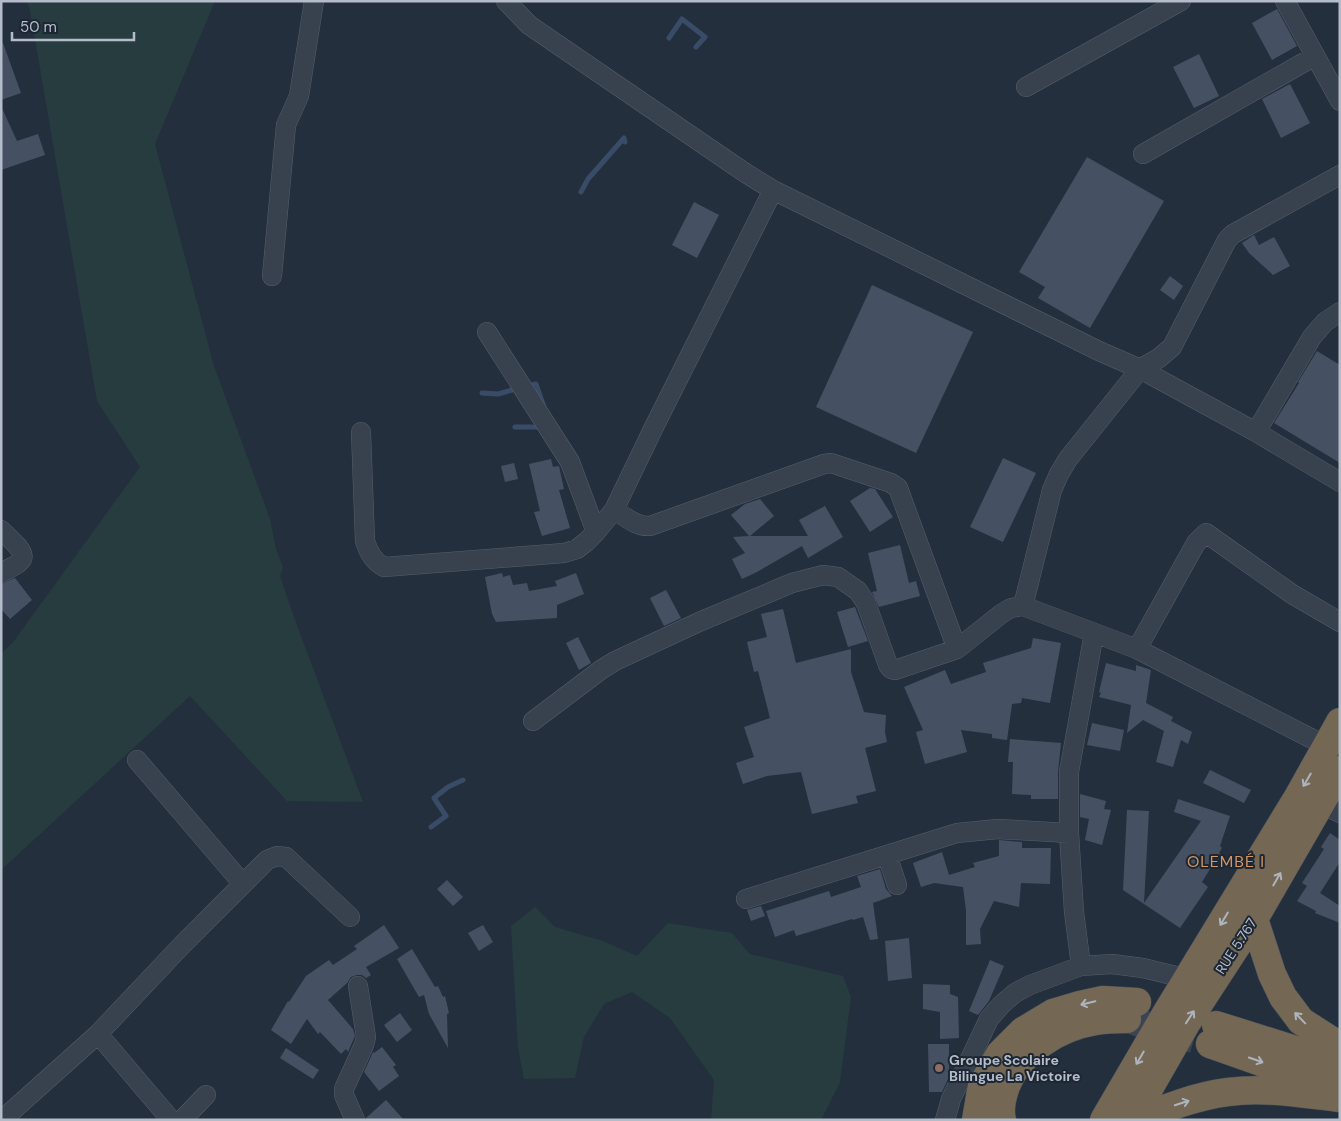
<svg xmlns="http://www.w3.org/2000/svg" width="1341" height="1121" viewBox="0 0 1341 1121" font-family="'DM Sans',sans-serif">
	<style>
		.green { fill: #263c3f }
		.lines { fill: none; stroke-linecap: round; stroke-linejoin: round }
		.stream { stroke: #394c67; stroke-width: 5 }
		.building { fill: #455162 }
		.highway-tunnel { stroke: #3a4453; stroke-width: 28; stroke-dasharray: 28 14; stroke-linecap: butt }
		.street-casing { stroke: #565f6c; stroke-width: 20 }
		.highway-casing { stroke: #434c59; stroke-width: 29 }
		.street { stroke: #38414e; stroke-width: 19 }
		.highway { stroke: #746855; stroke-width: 28 }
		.oneway { stroke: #aeb4bd }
		.education-dot { fill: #8d6e63; stroke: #1d2633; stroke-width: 2 }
		.labels { text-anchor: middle; stroke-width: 4; stroke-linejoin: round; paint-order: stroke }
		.street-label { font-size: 14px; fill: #b4bcc9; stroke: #1d2633 }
		.poi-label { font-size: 14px; font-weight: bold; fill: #b4bcc9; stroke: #1d2633; text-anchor: start }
		.quarter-label { font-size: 16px; letter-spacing: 1px; fill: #d59563; stroke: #1d2633 }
	</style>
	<rect width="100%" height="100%" fill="#242f3e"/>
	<path class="green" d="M27,1H215L155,144L214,366L270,519L276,549L283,567L280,576L295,620L363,802L287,801L190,696L1,870V654L14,641L140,467L97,401L30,10Z
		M535,907L555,927L603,941L637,956L668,923L732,933L750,954L843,976L851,997L840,1082L821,1120H711L714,1080L670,1018L632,992L604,1004L584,1037L575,1078L524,1079L518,1048L511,926Z"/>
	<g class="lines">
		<path class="stream" d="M669,38L682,19L705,37L696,47
			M581,192L588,179L624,138L625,142
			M527,386L536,384L544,407
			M482,393L498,394L519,388
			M515,427H542
			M431,827L446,816L434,798L448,787L463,780"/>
	</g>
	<path class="building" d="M1277,9L1297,46L1272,60L1252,23Z
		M1,43H3L21,93L1,100Z
		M1199,54L1219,96L1194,108L1173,67Z
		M1290,84L1310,123L1281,138L1262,99Z
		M1,106L17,141L38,134L45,155L1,170Z
		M1087,157L1164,201L1090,328L1038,298L1045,287L1019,272Z
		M694,202L719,215L697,258L672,245Z
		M1254,235L1259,245L1274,237L1290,266L1273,275L1249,253L1242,243Z
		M1170,276L1183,286L1174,300L1160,290Z
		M872,285L973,332L916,453L816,407Z
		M1317,351L1340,365V463L1274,423L1299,383L1298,382Z
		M1003,458L1036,473L1003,542L970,527Z
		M551,459L553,467L559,466L564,489L559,490L570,528L542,536L534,512L540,511L529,464Z
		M514,463L518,479L505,482L501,466Z
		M870,488L875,489L893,517L870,532L850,501Z
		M760,499L774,516L750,536H808L799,520L825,506L843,537L808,558L802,546L757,572L742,579L732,559L745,553L733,537L749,536L731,515L745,504Z
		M900,545L909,583L916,581L920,596L879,607L872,592L877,591L868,553Z
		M502,573L503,577L510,575L513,585L527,583L529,591L557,586L555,581L576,573L584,594L557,605V618L496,622L492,614L485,577Z
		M15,578L32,600L10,619L1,609V584Z
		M666,590L681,618L664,626L650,598Z
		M855,607L868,641L848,647L837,612Z
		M783,609L796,663L851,649V672L864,712L886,715L885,732L887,742L865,748L876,791L856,796L858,803L812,814L801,772L767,776L743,784L736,763L754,757L744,727L770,718L758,671L754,672L747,642L767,637L761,614Z
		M578,637L591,663L579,670L566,643Z
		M1033,638L1061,643L1050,703L1022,698L1021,703L1012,704L1007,740L992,738V734L961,730L967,752L925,764L916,732L923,730L904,687L945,670L951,684L986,672L983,663L1031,648Z
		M1106,663L1136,671V665L1151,670L1146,703L1173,717L1171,721L1192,732L1188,744L1181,740L1173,767L1156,762L1164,731L1143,720L1127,733L1131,705L1099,697L1101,693L1099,692Z
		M1092,723L1124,730L1120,751L1087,745Z
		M1010,739L1061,743L1058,772V799H1031V795L1012,794L1013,762H1008Z
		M1210,770L1251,790L1244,803L1203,783Z
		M1080,794L1106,801L1104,809L1111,810L1102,845L1085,840L1089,819L1080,817Z
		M1178,799L1230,816L1220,846L1222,848L1219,853L1227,859L1210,869L1202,882L1208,887L1180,928L1123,890L1127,810L1149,811L1144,903L1201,821L1174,812Z
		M1330,833L1340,840V862L1320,893L1340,906V923L1315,913L1316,911L1297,901L1307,886L1302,883L1324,849L1321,847Z
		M999,840L1022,842V848H1051L1050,884L1021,883L1019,907L994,901L980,929L981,944L966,945V910L963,887L934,883L921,887L913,863L942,852L949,875L975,867L973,863L999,856Z
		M880,869L886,889L892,896L873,903L878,939L870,940L863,917L853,920L852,919L796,936L794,930L775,937L766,911L829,891L831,897L861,887L857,876Z
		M447,880L463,897L453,906L437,889Z
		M761,906L765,916L751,921L747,910Z
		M384,925L399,948L366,967L371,975L366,978L362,975H357L351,977L347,983L328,1000L353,1029L355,1036L348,1052L346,1049L341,1054L320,1032L318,1034L307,1019L291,1044L271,1030L288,1001L289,1002L306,976L329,960L333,965L357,949L354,946Z
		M483,925L493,942L479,951L468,933Z
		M909,938L912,978L888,981L885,941Z
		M412,949L435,987L438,986L443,997L445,996L449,1013L447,1014L448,1048L429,1014L424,995L419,997L397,959Z
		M990,960L1004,966L989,1001L978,1015L969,1011Z
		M923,984L950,985V994L958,997L959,1038L940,1039V1012L923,1009Z
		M400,1013L412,1030L397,1042L384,1025Z
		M928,1044H949V1077L942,1092H929Z
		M382,1047L396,1065L393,1067L399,1076L379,1091L364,1072L373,1052L374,1053Z
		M286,1048L319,1070L313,1079L280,1058Z
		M386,1100L404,1120H366V1118Z"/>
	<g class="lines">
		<path class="highway-tunnel" d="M1127,1019L1210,1044"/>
		<g class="street-casing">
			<path id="street" d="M506,1L529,25L744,172L773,190L1099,351L1140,369L1256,432L1340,482
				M1285,1L1340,101
				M1026,87L1181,1
				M1143,154L1315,56
				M272,276L286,125L299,96L314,1
				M487,332L570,462L596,532
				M361,432L365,541C368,551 374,562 384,567L564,553L577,549L586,542L596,532L614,510L654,427L773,190
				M1256,432L1312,337L1325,322L1340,312
				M614,510C625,516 636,527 650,526L824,464L831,463L891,483L898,488L957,649
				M1,530C7,536 26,551 22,559C20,564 6,570 1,573
				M1023,606L1052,490L1059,474L1068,459L1140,369L1159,358L1172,347L1227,240L1233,234L1340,175
				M1137,649L1196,543L1206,533L1292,594L1340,622
				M533,721L602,669L615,661L699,622L792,583L823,575L838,577L858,591L866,603L888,665L891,669L895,670L957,649L1001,614L1011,608L1023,606L1137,649L1326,746
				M137,760L243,884
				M1321,804L1340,813
				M887,855L897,885
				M746,899L957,833L998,829L1069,833
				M1081,966L1074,912L1069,833V772L1094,633
				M98,1034L171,1120
				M2,1120L98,1034L182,945L267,860L277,856L286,857L350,917
				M182,1120L206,1095
				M355,1120L344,1095V1089L364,1045L366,1037L358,986
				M945,1120L951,1099L989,1019L1001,1005L1015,993L1030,985L1081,966L1112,964L1143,968L1188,979"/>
		</g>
		<g class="highway-casing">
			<path id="highway" d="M1254,919L1272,974L1283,997L1301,1021L1340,1046
				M1216,1025L1340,1064
				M1210,1044L1329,1086
				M976,1120L982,1085L1000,1054L1023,1031L1053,1013L1080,1005L1103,1000L1137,1002
				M1002,1120C999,1108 1002,1097 1006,1086C1020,1051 1059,1027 1096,1021C1106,1019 1117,1019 1127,1019
				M1104,1120L1167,1012L1298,797L1340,722
				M1131,1120L1187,1022L1254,919L1340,770
				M1136,1120C1166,1108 1196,1096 1228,1092C1265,1087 1303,1094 1340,1098"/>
		</g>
		<use href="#street" class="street"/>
		<use href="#highway" class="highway"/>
	</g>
	<defs><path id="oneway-shaft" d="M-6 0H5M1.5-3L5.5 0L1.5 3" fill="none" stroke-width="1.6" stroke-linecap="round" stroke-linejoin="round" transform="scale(1.25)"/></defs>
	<g class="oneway">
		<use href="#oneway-shaft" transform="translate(1307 780) rotate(120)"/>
		<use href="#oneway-shaft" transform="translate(1277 879) rotate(-60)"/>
		<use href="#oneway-shaft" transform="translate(1224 919) rotate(121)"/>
		<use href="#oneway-shaft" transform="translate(1088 1003) rotate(167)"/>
		<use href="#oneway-shaft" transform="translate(1190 1017) rotate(-57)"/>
		<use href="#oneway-shaft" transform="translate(1300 1018) rotate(-134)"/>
		<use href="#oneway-shaft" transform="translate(1140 1058) rotate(120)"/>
		<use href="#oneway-shaft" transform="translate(1256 1060) rotate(19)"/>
		<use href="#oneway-shaft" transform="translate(1182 1103) rotate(-18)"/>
	</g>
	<circle class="education-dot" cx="939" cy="1068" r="5"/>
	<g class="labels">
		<g class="street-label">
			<text transform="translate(1236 946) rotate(-57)" y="5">RUE 5.767</text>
		</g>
		<g class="poi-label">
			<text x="949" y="1065">Groupe Scolaire<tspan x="949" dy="16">Bilingue La Victoire</tspan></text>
		</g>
		<g class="quarter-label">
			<text x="1226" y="867">OLEMBÉ I</text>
		</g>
	</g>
	<rect width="1341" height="1121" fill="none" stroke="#b4bcc9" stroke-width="5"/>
	<path d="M12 32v8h122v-8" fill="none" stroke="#b4bcc9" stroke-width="2.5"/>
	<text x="20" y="32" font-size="15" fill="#b4bcc9" stroke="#1d2633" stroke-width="4" paint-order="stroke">50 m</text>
</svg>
